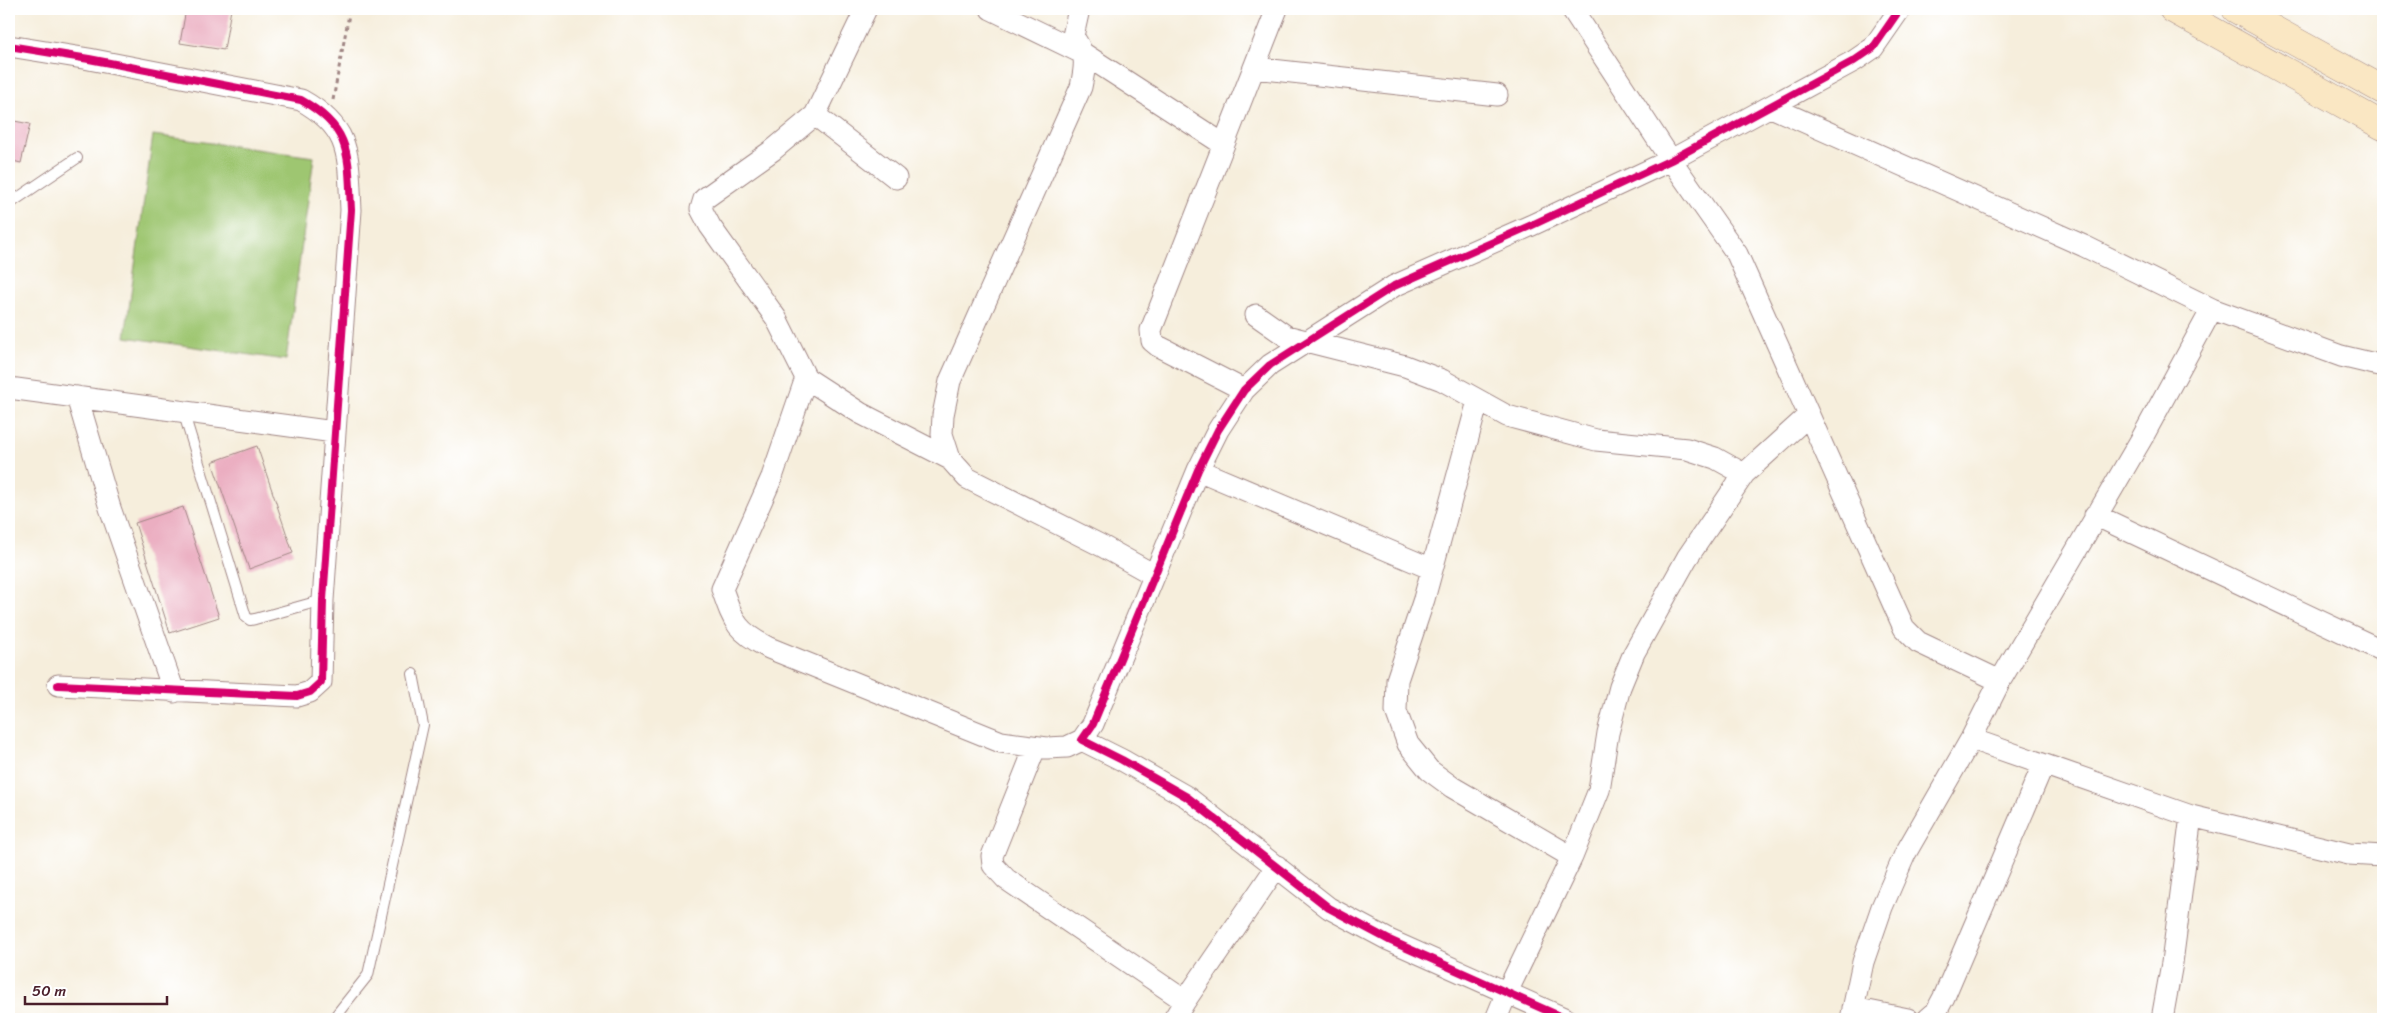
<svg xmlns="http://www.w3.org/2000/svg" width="2392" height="1028" viewBox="0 0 2392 1028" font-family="Sriracha,sans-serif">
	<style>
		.green { fill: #9ec671; stroke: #74724e }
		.building { fill: #ebaec1 }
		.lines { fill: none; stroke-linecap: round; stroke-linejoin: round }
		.lane-casing { stroke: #a08684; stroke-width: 12 }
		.street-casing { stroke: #a08684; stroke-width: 23 }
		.secondary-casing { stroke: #a08684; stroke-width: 29 }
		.path { stroke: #a08684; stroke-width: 3; stroke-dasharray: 4 4; stroke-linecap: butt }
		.lane { stroke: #fff; stroke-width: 10 }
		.street { stroke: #fff; stroke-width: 21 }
		.secondary { stroke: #fae7c3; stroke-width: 28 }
		.cycleway-casing { stroke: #fff; stroke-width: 11 }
		.cycleway { stroke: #d6006c; stroke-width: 8 }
	</style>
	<rect width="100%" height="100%" fill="#fff"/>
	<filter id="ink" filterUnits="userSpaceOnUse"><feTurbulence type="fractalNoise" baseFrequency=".02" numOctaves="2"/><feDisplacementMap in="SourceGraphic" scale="10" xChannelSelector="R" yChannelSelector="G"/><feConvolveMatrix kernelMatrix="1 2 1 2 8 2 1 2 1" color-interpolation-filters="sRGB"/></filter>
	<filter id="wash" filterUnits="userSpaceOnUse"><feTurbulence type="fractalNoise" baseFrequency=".0096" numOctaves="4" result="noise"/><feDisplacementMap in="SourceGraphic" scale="20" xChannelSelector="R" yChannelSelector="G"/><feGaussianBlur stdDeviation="1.12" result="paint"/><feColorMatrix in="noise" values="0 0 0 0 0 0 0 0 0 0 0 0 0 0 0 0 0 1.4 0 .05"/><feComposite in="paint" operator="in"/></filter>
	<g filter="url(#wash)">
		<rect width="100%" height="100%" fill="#f6eedc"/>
		<path class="green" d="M153,135L314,157L286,360L125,337Z"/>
		<g id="blocks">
			<path class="building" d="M186,9H231L224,50L180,43Z
				M9,120L30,124L21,163L9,160Z
				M257,446L293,553L249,569L212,462Z
				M183,507L219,617L170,633L135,523Z"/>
		</g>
	</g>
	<g filter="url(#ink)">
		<use href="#blocks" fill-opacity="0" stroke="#a08684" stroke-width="1"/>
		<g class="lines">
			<g class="lane-casing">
				<path id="lane" d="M9,204L77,158
					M183,411L246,617L250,620L255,619L323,600
					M333,1019L368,975L423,725L413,674"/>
			</g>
			<g class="street-casing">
				<path id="street" d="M866,9L815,115L773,150L704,199L701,209L710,226L776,318L806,378L860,413L950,459
					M991,9L1084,54L1223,144
					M1079,9L1073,36C1087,58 1086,62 1081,87L950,381L943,415L942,434L950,459L967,478L1102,546L1154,575
					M1572,9L1671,160L1737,254L1904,628L1918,642L2000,681
					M9,46L89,59L301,100C353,129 348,157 351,210L323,600L321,682L310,692L297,696L58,685
					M1255,68L1497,95
					M1771,107L2084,246L2212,309
					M815,115L896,178
					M1256,315L1286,336L1405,366L1442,380L1507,416L1596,440L1687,449L1715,458L1744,474L1687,558L1634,653L1620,687L1608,733L1599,790L1572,857L1507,992L1496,1019
					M806,378L772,477L722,589C734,623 736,631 769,648L1001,742L1047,748L1067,747L1082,740
					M9,388L334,432
					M1244,390L1158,346L1152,341L1151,330L1277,9
					M77,397L110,508L174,692
					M1478,401L1424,599L1397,680L1396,711L1408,744L1429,770L1452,787L1572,857
					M1198,470L1432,569
					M1744,474L1809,415
					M2095,515L2383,651
					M1971,739L2191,816L2349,854L2383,856
					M1035,748L992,856L993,865L1006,879L1185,1001L1277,866
					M1853,1008L1908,1019
					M1174,1019L1185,1001
					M1566,1019L1389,940L1329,908L1187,797L1122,760L1082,740L1093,724L1198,470L1218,430L1244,390L1270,365L1394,286L1532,225L1671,160L1854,61L1873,48L1900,9
					M1851,1019L1863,962L1882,907L1905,854L1971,739L2000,681L2142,438L2212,309L2341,356L2383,366
					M1928,1019L1936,1012L1944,997L2043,765
					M2162,1019L2172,963L2191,816"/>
			</g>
			<g class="secondary-casing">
				<path id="secondary" d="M2173,9L2383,126
					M2236,9L2383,90"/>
			</g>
			<path class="path" d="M333,100L350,9"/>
			<use href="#lane" class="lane"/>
			<use href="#street" class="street"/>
			<use href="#secondary" class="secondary"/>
			<g class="cycleway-casing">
				<path id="cycleway" d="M9,46L89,59L301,100C353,129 348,157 351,210L323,600L321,682L310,692L297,696L58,685
					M1566,1019L1389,940L1329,908L1187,797L1122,760L1082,740L1093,724L1198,470L1218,430L1244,390L1270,365L1394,286L1532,225L1671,160L1854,61L1873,48L1900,9"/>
			</g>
			<use href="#cycleway" class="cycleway"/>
		</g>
	</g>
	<rect width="2392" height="1028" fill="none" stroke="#fff" stroke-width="30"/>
	<path d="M25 996v8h142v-8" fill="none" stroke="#4a1f2b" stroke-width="2.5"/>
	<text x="32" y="996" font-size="15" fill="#4a1f2b" stroke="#ffffff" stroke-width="4" paint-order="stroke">50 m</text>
</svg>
